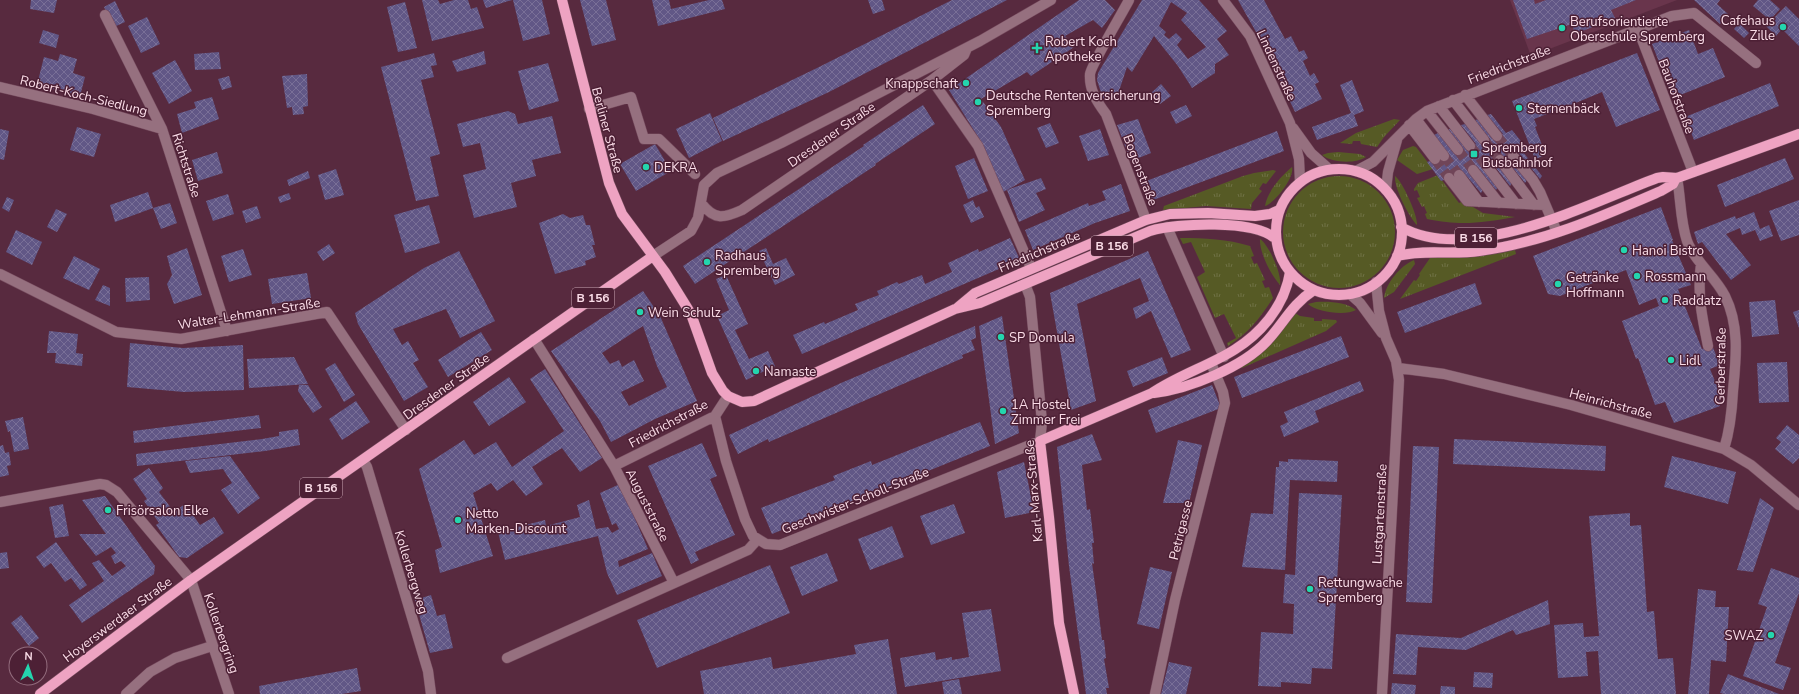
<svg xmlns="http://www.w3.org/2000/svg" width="1799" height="694" viewBox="0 0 1799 694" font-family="'Nunito Sans',sans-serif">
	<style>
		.built { fill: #69354c }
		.grass { fill: url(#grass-tufts) }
		.building { fill: url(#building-cross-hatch); fill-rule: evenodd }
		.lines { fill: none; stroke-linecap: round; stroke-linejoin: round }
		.minor-tunnel { stroke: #704558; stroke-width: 10; stroke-dasharray: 10 5; stroke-linecap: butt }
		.minor-casing { stroke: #754a5d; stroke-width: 11 }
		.major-casing { stroke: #754a5d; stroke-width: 11 }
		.minor { stroke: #96707f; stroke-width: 10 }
		.major { stroke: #eea3c2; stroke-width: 10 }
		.poi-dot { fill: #24d5ae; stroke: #4d2035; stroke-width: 1.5 }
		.labels { text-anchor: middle; stroke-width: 3; stroke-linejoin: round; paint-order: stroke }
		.shield { fill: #4d2035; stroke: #c7a4b2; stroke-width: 1 }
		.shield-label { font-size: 12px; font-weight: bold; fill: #fbdde8 }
		.poi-label { font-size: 13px; fill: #fbdde8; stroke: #4d2035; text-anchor: start }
		.street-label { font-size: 13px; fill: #fbdde8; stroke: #4d2035 }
	</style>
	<defs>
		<pattern id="grass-tufts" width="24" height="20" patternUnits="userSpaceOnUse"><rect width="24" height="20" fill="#565a25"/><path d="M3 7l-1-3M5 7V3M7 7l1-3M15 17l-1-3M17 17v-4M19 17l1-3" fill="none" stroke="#6f7145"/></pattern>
		<pattern id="building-cross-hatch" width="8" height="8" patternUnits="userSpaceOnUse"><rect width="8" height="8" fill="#615786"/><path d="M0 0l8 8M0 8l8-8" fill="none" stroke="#796f97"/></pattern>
	</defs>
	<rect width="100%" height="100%" fill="#582a3f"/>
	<path class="built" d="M1510,0H1677L1531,56Z"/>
	<path class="grass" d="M1394,119L1400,120L1384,137L1377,147L1361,144L1360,141H1353L1352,144L1340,143L1356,133Z
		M1413,146L1416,147L1433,169L1417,174L1397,160L1403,150Z
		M1338,152L1360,154L1366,157C1356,164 1332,163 1322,155L1328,153Z
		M1292,167C1295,177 1275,203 1265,206C1267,192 1281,176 1292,167Z
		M1273,170L1276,171L1266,184L1263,183L1259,189L1262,191L1252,203L1251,209L1206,206L1163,210L1164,206L1243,176L1254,173Z
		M1438,175L1459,203L1463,201L1483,213L1515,217C1481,223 1461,226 1427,219L1425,214L1427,213L1424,206L1422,207L1417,198L1420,197L1417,190L1414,191V189L1418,183Z
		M1395,176C1403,182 1418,216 1417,225C1409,217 1394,188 1395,176Z
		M1283 232a56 56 0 1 1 112 0a56 56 0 1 1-112 0Z
		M1180,238C1205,238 1227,239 1250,246L1254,256L1251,257L1254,264L1257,263L1265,280L1262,281L1265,288L1269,287L1273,298C1261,317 1248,334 1228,346L1227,343L1236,338L1224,314L1215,318L1197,277L1205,272L1191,242L1183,244Z
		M1260,239C1269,245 1282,274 1280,285C1271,275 1259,252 1260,239Z
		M1515,250L1516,254L1400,299L1414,280L1416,281L1420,275L1419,274L1430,258L1475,257Z
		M1414,260L1415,264L1394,292L1384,298C1386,283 1400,266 1414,260Z
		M1316,302C1329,301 1346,302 1356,310C1345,316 1317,312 1308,304Z
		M1295,313L1300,316L1314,318V321H1322V319L1336,320L1337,322L1326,331L1242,368L1241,367C1267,350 1276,337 1295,313Z"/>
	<path class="building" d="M31,0H57L54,13L30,9Z
		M422,0H438L440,4L454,0H468L471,9L477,7L484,28L432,41Z
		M483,0H512L486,8Z
		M513,0H542L550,34L523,41Z
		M580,0H606L616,40L592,46Z
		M652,0H669L671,9L709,0H722L725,9L658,26Z
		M868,0H882L885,10L873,14Z
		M952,0H1007L829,92L723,141L713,118L817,68Z
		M1079,0H1105L1115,10L1102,28L1093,20L1065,36L1074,47L1031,76L1027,72L981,99L1001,127L1025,180L1007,190L1041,178L1046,189L1036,193L1045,210L1019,222L1007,190L1003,192L981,142L949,90Z
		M1142,0H1199L1227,31L1217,39L1229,55L1215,64V73L1192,88L1178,66L1154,36L1132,72L1127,67L1118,94L1103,99L1097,80L1098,73ZM1171,2L1187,13L1181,20L1206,47L1188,59L1177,45L1182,39L1176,33L1169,39L1164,35L1166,32L1159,26Z
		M1238,0H1264L1285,39L1291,36L1299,52L1304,50L1308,58L1303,61L1310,76L1314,73L1319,82L1315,84L1322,99L1295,112L1260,39Z
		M1513,0H1534L1535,4L1546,0H1636L1611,10L1615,18L1575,34L1572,24L1527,39Z
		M1694,0H1720L1717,4L1728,14L1720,24Z
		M1758,0H1770L1780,9L1770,20L1753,6Z
		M115,1L125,22L114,27L104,7Z
		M405,2L417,48L398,52L387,7Z
		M1786,6L1799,19V46L1782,29L1776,36L1766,26Z
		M147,17L160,44L141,53L128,26Z
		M1739,23L1749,33L1744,38L1734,29Z
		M43,30L59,35L56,48L39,43Z
		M1689,30L1698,54L1713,48L1725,77L1673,98L1652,44Z
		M484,51L486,64L457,72L452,61Z
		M219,52L221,69L195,70L194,54Z
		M434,53L437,65L431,66L434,77L421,80L440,154L430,157L439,196L416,201L381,67Z
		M1637,53L1660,110L1616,127L1602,92L1578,102L1534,119L1537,126L1535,127L1546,155L1535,159L1512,101Z
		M60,54L77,59L73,73L85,77L80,96L37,85L44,57L58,61Z
		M175,60L192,91L169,104L152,73Z
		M548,63L559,101L529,110L518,71Z
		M307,74L308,106L303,107L304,114L293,115L292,107L287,108L282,76Z
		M229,76L232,87L222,90L218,79Z
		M1352,80L1364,111L1354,115L1358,126L1317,140L1312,127L1351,113L1340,85Z
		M1770,83L1779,106L1694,140L1685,117Z
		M1161,84L1171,96L1160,104L1151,93Z
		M212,97L219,119L182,133L177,114L196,108L194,102Z
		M923,105L935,124L875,164L876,165L695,284L683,266L864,146L863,145Z
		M1186,105L1192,116L1176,124L1170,112Z
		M508,111L515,114L518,124L552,116L561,153L532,160L536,176L511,183L517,207L474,218L463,175L486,169L480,143L463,147L457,124Z
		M710,113L722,141L689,158L676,129Z
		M1491,114L1506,133L1512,130L1528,150L1523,152L1542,176L1540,179L1519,153L1509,157L1527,180L1525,183L1505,158L1495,162L1512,183L1510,186L1492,163L1482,166L1498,187L1496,190L1478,168L1468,171L1483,190L1481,193L1464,173L1441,181L1427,162L1449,154L1434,135L1438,133L1453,152L1463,148L1448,130L1452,128L1467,147L1476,144L1461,125L1465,124L1480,142L1490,139L1475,120L1479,119L1494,137L1503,134L1487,115Z
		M1138,119L1151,153L1131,161L1117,125Z
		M1050,123L1059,143L1046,148L1037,128Z
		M77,127L101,134L94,157L70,150Z
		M0,129L9,131L4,160L0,159Z
		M1100,129L1109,155L1088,161L1079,136Z
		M1277,131L1284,151L1148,202L1141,183Z
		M655,144L671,171L636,191L620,164Z
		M217,152L223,173L198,181L192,160Z
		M974,158L988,191L968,199L955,166Z
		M1785,158L1794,179L1725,207L1717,185Z
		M336,169L344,195L325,200L318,175Z
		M308,171L310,178L289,186L287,180Z
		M1121,184L1130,211L1095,223L1033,250L1025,230L1088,203L1089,206L1106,200L1102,191Z
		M148,192L153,208L115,222L110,205Z
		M289,193L291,199L280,203L278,197Z
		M228,194L234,214L213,221L206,201Z
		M7,197L14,200L9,212L2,208Z
		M973,200L976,208L979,206L984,217L971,223L963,205Z
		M1799,200V235L1781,241L1769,211Z
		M170,203L177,223L161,229L153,208Z
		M429,205L440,243L405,253L394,215Z
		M257,206L261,218L246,223L242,211Z
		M1661,207L1673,240H1672L1691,285L1678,289L1702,349L1712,345L1720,365L1710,369L1721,396L1720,406L1674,423L1665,402L1655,405L1638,358L1636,359L1622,321L1659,306L1656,298L1639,305L1626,270L1560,296L1548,294L1533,256Z
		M56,209L67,214L57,232L47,227Z
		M1754,212L1760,229L1769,225L1773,236L1760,241L1755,230L1742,235L1740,228L1726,234L1751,265L1731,280L1702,242L1698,244L1694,232L1735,216L1736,219Z
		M563,214L570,218L583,215L586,225H590L595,245H592L596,257L585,261L586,265L555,274L539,223Z
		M16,230L42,242L32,265L6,252Z
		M1010,238L1020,260L802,354L793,335L824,322L825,324L858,310L855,304L879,295L877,291L897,282L899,284L922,275L925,284L952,272L948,263L978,249L979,252Z
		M329,244L335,253L323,261L317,252Z
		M187,248L202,295L174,304L167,284L172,275L167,256Z
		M766,248L773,264L786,258L795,275L775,285L759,251Z
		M243,249L252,275L229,282L221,256Z
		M459,251L495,321L460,338L446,309L393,329L402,345L408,341L419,360L413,363L428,387L404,401L358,324L355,313L424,268Z
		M1148,251L1191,350L1171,358L1151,311L1136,319L1133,308L1149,301L1140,278L1077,304L1096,401L1071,410L1050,293Z
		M74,256L100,269L89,290L63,278Z
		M307,273L311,298L272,304L268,279Z
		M726,275L748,324L735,330L749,359L768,351L775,366L746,380L717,316L729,310L716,279Z
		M149,277L150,300L126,302L125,278Z
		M1475,283L1482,304L1405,333L1397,312Z
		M103,285L110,288V306L95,300Z
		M643,291L660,316L697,401L655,419L611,442L600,421L551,351ZM643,326L657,366L667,387L629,406L621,392L644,381L634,360L622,367L619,360L610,364L602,353Z
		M1775,300L1779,334L1752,337L1749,302Z
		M1799,310V328L1793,312Z
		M1002,316L1019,433L995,444L979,326Z
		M975,326L976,338L971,340L975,350L962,355L963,358L769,442L768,439L738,454L729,435L841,383Z
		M49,331L78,334L76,353L83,354L82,366L55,363L56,353H47Z
		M481,332L492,350L448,377L438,360Z
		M1341,336L1349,357L1242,398L1234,377Z
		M130,343L183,348L243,345L244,390L184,392L127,387Z
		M294,357L308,384L249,388L247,359Z
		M1162,357L1168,373L1133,387L1127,371Z
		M1787,362L1789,402L1759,403L1757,363Z
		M335,363L355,395L344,402L325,369Z
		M545,369L602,458L580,472L562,448L532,467L543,484L526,496L513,480L497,491L491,483L473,493L493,556L440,573L435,550L442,547L419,469L464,440L474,455L496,442L512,467L564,431L530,379Z
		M509,377L526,402L489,426L473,402Z
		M1360,381L1364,391L1315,411L1319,422L1284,437L1280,426L1288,422L1284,412Z
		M299,385H308L322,407L313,413L298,391Z
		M1212,385L1221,408L1156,433L1148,410Z
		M356,401L370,422L342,440L329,419Z
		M259,415L261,428L134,443L133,431Z
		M23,417L29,449L14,452L10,431L8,432L5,421Z
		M980,422L990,446L772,534L761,508L835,480L833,476L871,461L872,465Z
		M1787,425L1799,435V458L1793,464L1775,449L1781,442L1776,438Z
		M298,429L300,445L265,451L137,466L136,454L262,439L279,436V432Z
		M1092,434L1102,460L1082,465L1087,510L1090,509L1094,543H1092L1094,564L1092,563L1097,599L1102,640H1104L1106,658L1104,659L1109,688H1106L1107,694H1086L1069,566L1057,447Z
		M1454,439L1606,446L1605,471L1453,464Z
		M1178,440L1202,445L1189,503H1163Z
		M702,443L717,476L710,479L735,535L695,552L699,560L691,564L648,466Z
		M3,445L5,453L9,452L11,465L7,466L9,475L0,477V446Z
		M1413,446L1439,447L1432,603L1406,602Z
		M230,456L260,498L238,514L221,490L232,483L223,469L190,473L185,461Z
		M1672,456L1736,472L1728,504L1664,487Z
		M1288,459L1338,461L1337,482L1290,480L1285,570L1242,567L1251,513L1273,514L1276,467H1279V461L1288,462Z
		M1024,462L1034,512L1005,518L997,472Z
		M149,468L163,488L159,492L174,512L185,504L200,525L214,517L224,533L187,558L179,557L156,525L159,523L144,501L147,499L133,479Z
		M620,484L648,549L618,561L619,567L652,553L662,576L617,595L607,573L598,536L505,560L498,532L545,520L546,526L580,517L577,505L589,500L596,529L608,527L612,533L619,529L616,523L612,525L600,493Z
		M1299,493L1342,495L1332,669L1312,668L1311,684L1281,682V687L1258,686L1261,632L1293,634L1294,604L1283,603L1285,574L1295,575Z
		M105,496L155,566L154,574L82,623L69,605L104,581L92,563L99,560L112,576L126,566L121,561L115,564L111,556L116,553L111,547L96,556L79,534H106L82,500Z
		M1760,498L1774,508L1753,572L1737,570Z
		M63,504L69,536L55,538L49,507Z
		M954,504L965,533L931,545L920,516Z
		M1630,513V526L1641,525L1647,612L1654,611L1658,659L1673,658L1676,694H1601L1598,651L1586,652L1588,676L1558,678L1554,625L1583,623L1584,637L1599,636L1589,516Z
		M892,526L904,557L870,570L858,539Z
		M56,542L87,585L80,590L71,578L65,582L51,563L44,568L36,557Z
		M7,552L9,568L0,569V553Z
		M827,553L838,581L802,596L790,567Z
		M770,565L790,613L657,668L637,620Z
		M1150,567L1172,572L1159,629L1137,624Z
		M1771,568L1799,578V593L1775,663L1791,668L1783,690L1743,676L1767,607L1758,604Z
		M1698,589L1716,591L1715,607H1729L1726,662L1711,660L1709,694H1688Z
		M431,595L437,616L445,614L453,648L430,653L415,600Z
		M1548,600L1550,624L1516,635L1513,630L1466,650L1418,647L1416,675L1393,674L1396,634L1461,638Z
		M991,609L1001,671L905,687L900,658L935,652L936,660L952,657V660L969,657L962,613Z
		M21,615L39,638L29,646L11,623Z
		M888,639L897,694H704L700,671L771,657L773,669L856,654L854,645Z
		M1169,662L1192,667L1186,694H1161Z
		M357,668L361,691L342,694H260L259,686Z
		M1474,672L1493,673L1492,688L1473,687Z
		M1728,674L1779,694H1724L1720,693Z
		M959,679L962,694H944L942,682Z
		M1392,683L1416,685L1415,694H1391Z
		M1441,686L1455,687V694H1440Z"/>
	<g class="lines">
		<path class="minor-tunnel" d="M1497,136L1513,156
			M1484,140L1500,160
			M1470,146L1486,165
			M1458,150L1473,170
			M1444,156L1459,175
			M1435,159L1449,178"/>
		<g class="minor-casing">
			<path id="minor" d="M1129,0C1123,12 1091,65 1090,74C1089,90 1097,102 1106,114L1146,220
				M1223,0L1250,36L1290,123L1299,159L1300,182
				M105,15L162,129L227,331
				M1638,29L1693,172
				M932,80L978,146L1031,268
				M0,87L93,109L162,129
				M1465,95L1497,136
				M1453,100L1484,140
				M1439,106L1470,146
				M589,109L631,97L644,139H659L695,174
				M1427,111L1458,150
				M1416,119L1444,156
				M1409,125L1435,159
				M1293,128L1311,153L1329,169
				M1513,156L1533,180L1540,192L1557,232
				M1500,160L1534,205
				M1486,165L1516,204
				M1473,170L1499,203
				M1356,171L1373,162L1416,119L1427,111L1672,16L1694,13L1756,63
				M1459,175L1479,202
				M1449,178L1467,201L1545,205
				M1677,178C1681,199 1680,220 1687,241C1695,262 1715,276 1725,296C1740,326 1736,359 1733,391C1732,411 1730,430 1724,449
				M1386,190L1388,172L1397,140
				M701,203C715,221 724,218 742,210L932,80L964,55L967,48
				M1167,227L1224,357
				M653,256L691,231L698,218L704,185L717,173L781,143L980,41L1051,0
				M1701,264C1697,294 1702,317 1708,346
				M0,274L116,332L181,339L327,312L406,430
				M1376,282L1379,311L1386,338L1396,361L1399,380L1382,694
				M1350,294L1360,303L1382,333
				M534,339L614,466L674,583
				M1398,368L1444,374L1571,405L1724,449L1751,465L1799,505
				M715,416L726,461L745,519L753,536L766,544L780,545L1040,441L1042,422L1030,297L1025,284
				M363,460L367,467L428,671L431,694
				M614,466L715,416L728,396
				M0,502L100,484L106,485L117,492L191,580L229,694
				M507,658L748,550L757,540
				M126,694L150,672L175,658L212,646
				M1155,694L1175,600L1225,403L1223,392L1211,363"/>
		</g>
		<g class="major-casing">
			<path id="major" d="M562,0L609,183L622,214L665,272L691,314L712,373L723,391L728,396L742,402L754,401L955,309L980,303L1150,231C1177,223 1254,219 1276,239
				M1276 232a63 63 0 1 1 126 0a63 63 0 1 1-126 0Z
				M1401,227C1470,266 1590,203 1657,178L1663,177L1677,178L1799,134
				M1397,256C1424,249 1452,255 1479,251C1542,243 1603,216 1661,191L1673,184L1676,178
				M957,308L975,293L1146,220L1170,214L1208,213L1255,216L1270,214L1279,210
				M1154,393C1189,389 1243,367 1267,341C1284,323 1292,304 1314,290
				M40,694L191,580L653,256
				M1074,694L1059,623L1049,517L1040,441L1152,393C1192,366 1237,360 1269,319C1280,305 1287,291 1290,272"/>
		</g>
		<use href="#minor" class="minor"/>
		<use href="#major" class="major"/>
	</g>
	<g class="poi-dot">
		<circle cx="1783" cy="27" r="4"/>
		<circle cx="1562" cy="28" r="4"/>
		<path d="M1035 42h4v4h4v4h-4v4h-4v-4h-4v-4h4z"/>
		<circle cx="966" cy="83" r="4"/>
		<circle cx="978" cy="102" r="4"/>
		<circle cx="1519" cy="108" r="4"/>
		<rect x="1470" y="150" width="8" height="8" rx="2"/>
		<circle cx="646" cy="167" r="4"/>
		<circle cx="1624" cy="250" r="4"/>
		<circle cx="707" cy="262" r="4"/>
		<circle cx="1637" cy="276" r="4"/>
		<circle cx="1558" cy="284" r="4"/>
		<circle cx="1665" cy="300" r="4"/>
		<circle cx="640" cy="312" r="4"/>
		<circle cx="1001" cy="337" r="4"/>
		<circle cx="1671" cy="360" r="4"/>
		<circle cx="756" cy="371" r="4"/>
		<circle cx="1003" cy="411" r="4"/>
		<circle cx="108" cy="510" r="4"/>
		<circle cx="458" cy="520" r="4"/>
		<circle cx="1310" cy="589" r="4"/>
		<circle cx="1771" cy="635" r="4"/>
	</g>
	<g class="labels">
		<g class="shield">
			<rect x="1455" y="228" width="42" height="20" rx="3"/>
			<rect x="1091" y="236" width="42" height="20" rx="3"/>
			<rect x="572" y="288" width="42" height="20" rx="3"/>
			<rect x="300" y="478" width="42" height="20" rx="3"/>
		</g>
		<g class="shield-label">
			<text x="1476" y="242">B 156</text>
			<text x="1112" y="250">B 156</text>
			<text x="593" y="302">B 156</text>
			<text x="321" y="492">B 156</text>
		</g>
		<g class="poi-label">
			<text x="1775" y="25" text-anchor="end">Cafehaus<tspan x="1775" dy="15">Zille</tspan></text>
			<text x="1570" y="26">Berufsorientierte<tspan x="1570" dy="15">Oberschule Spremberg</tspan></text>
			<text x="1045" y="46">Robert Koch<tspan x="1045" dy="15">Apotheke</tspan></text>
			<text x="958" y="88" text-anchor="end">Knappschaft</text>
			<text x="986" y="100">Deutsche Rentenversicherung<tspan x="986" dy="15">Spremberg</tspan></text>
			<text x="1527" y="113">Sternenbäck</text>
			<text x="1482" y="152">Spremberg<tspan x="1482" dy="15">Busbahnhof</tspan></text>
			<text x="654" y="172">DEKRA</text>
			<text x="1632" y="255">Hanoi Bistro</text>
			<text x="715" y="260">Radhaus<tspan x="715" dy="15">Spremberg</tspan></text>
			<text x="1645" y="281">Rossmann</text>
			<text x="1566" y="282">Getränke<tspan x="1566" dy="15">Hoffmann</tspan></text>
			<text x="1673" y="305">Raddatz</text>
			<text x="648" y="317">Wein Schulz</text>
			<text x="1009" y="342">SP Domula</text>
			<text x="1679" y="365">Lidl</text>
			<text x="764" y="376">Namaste</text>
			<text x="1011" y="409">1A Hostel<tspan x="1011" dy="15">Zimmer Frei</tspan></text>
			<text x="116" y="515">Frisörsalon Elke</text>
			<text x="466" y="518">Netto<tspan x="466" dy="15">Marken-Discount</tspan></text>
			<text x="1318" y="587">Rettungwache<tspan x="1318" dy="15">Spremberg</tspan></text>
			<text x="1763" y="640" text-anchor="end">SWAZ</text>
		</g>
		<g class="street-label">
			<text transform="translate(1509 64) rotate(-21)" y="5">Friedrichstraße</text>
			<text transform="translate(1277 65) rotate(65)" y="5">Lindenstraße</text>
			<text transform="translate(84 95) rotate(14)" y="5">Robert-Koch-Siedlung</text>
			<text transform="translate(1677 96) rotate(69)" y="5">Bauhofstraße</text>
			<text transform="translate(608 130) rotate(75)" y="5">Berliner Straße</text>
			<text transform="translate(831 134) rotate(-35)" y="5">Dresdener Straße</text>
			<text transform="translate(187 165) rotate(72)" y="5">Richtstraße</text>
			<text transform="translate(1141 170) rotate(69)" y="5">Bogenstraße</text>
			<text transform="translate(1039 251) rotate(-23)" y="5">Friedrichstraße</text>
			<text transform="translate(249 313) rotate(-9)" y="5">Walter-Lehmann-Straße</text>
			<text transform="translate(1720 366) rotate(-89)" y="5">Gerberstraße</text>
			<text transform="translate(446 386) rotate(-36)" y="5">Dresdener Straße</text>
			<text transform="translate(1611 403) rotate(15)" y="5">Heinrichstraße</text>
			<text transform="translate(668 423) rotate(-28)" y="5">Friedrichstraße</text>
			<text transform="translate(1033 491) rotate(-95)" y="5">Karl-Marx-Straße</text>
			<text transform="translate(855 500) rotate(-22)" y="5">Geschwister-Scholl-Straße</text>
			<text transform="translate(648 505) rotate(63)" y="5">Auguststraße</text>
			<text transform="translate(1379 514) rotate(-87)" y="5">Lustgartenstraße</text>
			<text transform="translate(1180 530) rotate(-76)" y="5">Petrigasse</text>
			<text transform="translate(412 572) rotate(73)" y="5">Kollerbergweg</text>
			<text transform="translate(117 619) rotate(-37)" y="5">Hoyerswerdaer Straße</text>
			<text transform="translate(222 633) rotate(71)" y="5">Kollerbergring</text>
		</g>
	</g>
	<g transform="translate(28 666) rotate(3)"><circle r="19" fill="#4d2035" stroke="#936c7d"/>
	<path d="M0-3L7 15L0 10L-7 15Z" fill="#24d5ae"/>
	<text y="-6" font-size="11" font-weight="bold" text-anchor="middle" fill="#fbdde8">N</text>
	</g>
</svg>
